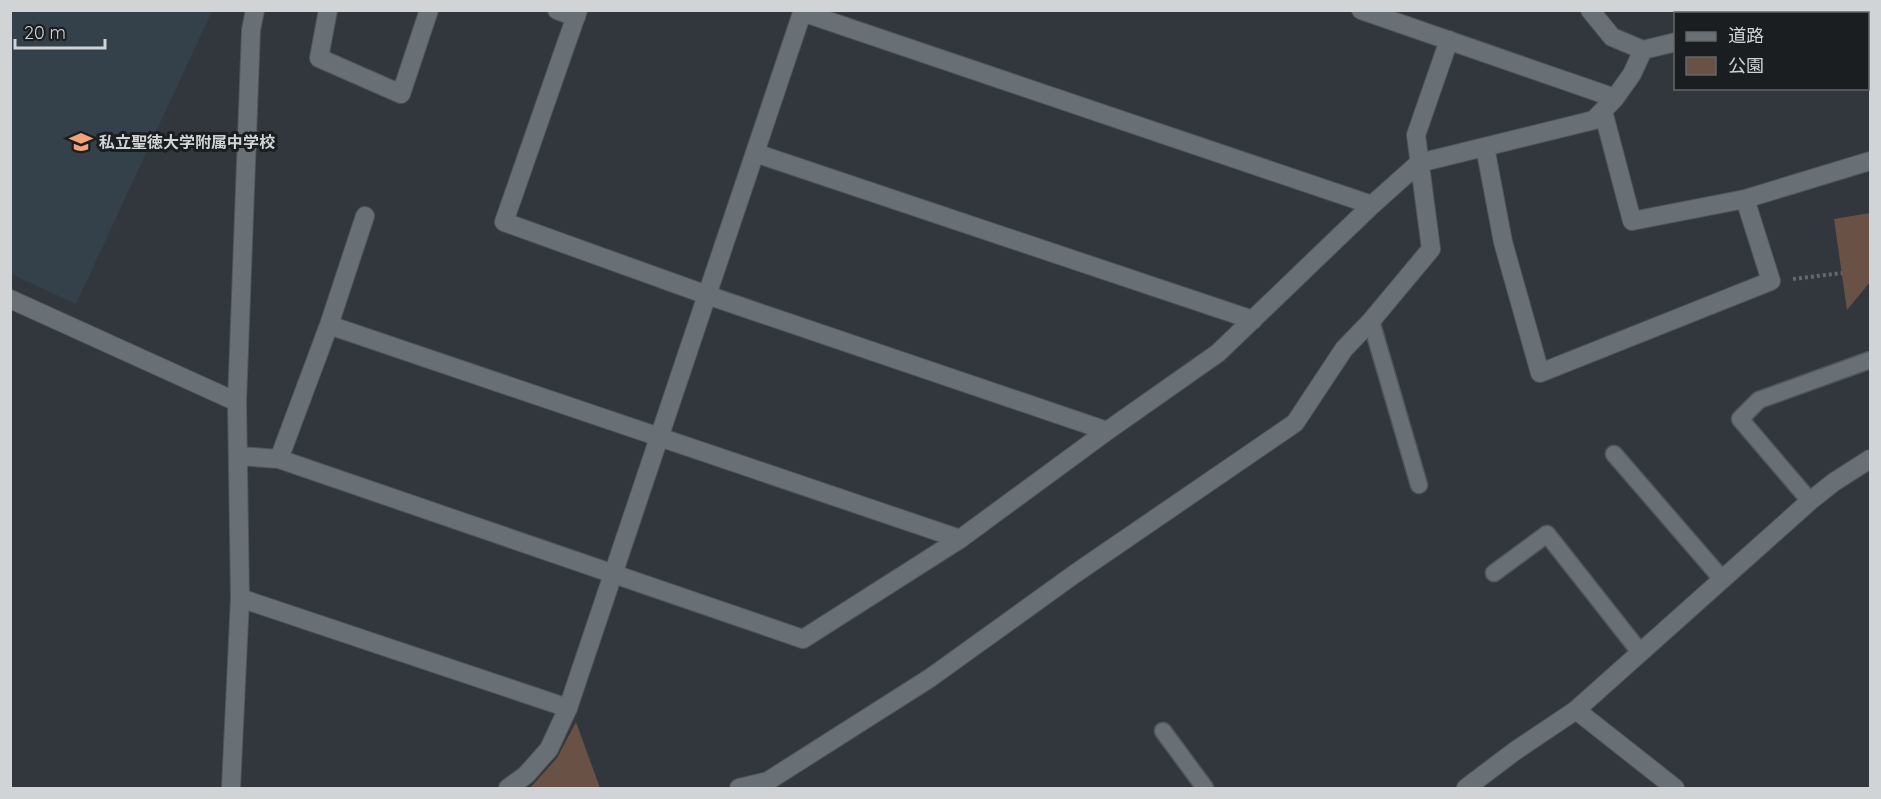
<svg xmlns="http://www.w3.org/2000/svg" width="1881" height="799" viewBox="0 0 1881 799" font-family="Quicksand,'Noto Sans JP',sans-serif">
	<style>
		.built { fill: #35414a }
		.green { fill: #6a5145 }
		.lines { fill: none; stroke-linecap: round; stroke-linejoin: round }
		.lane-casing { stroke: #505559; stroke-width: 19 }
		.street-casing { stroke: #505559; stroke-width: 20 }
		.secondary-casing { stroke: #505559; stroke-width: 20 }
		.path { stroke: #63696d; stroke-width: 4; stroke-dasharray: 3 3; stroke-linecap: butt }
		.lane { stroke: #697075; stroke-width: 16 }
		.street { stroke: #697075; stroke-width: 18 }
		.secondary { stroke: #697075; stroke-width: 18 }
		.labels { text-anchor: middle; stroke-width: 6; stroke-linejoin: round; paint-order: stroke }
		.poi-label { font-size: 16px; font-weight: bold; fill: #d0d4d7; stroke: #1b1e20; text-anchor: start }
	</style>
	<rect width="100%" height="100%" fill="#31373c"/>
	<path class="built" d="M11,10L212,11L76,304L11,274Z"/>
	<path class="green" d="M1870,213V282L1847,310L1834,219Z
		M576,722L600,788H530L557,758Z"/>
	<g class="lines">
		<g class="lane-casing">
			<path id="lane" d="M1760,14L1761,10
				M1371,321L1419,485
				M1614,454L1722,579
				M1810,501L1740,419L1759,400L1870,360
				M1494,573L1547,534L1640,652
				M1163,731L1205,788"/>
		</g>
		<g class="street-casing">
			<path id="street" d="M328,10L319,58L401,94L429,10
				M557,10L576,17
				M578,10L504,222L707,295L1107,431
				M1361,10L1615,98
				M1590,10L1612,37L1643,50L1676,42
				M802,12L1372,205
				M1868,26H1870
				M1603,111L1632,221L1745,199L1870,161
				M1485,147L1503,242L1540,373L1771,281L1745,199
				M755,153L1253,320
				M10,299L237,402
				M329,325L960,539
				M239,456L279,459L803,639L960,539L1107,431L1218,353L1372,205L1419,163L1594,120L1615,98L1632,74L1643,50
				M279,459L329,325L365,216
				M240,598L568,708
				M1576,710L1675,788
				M231,788L240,598L237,402L251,30L255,10
				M739,788L768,781L930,678L1076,573L1295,423L1344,349L1371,321L1431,249L1416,135L1449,40
				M1466,788L1515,751L1576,710L1810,501L1834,482L1870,459"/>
		</g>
		<g class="secondary-casing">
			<path id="secondary" d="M508,788L526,775L549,749L568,708L803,10"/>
		</g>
		<path class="path" d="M1793,279L1842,273"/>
		<use href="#lane" class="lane"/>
		<use href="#street" class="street"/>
		<use href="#secondary" class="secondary"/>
	</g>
	<defs>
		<g id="school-bare" transform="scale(1.8)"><path d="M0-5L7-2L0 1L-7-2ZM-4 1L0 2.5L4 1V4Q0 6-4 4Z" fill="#f1a17b" stroke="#1b1e20" stroke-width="2.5" paint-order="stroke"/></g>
	</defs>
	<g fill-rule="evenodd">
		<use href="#school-bare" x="81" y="142"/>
	</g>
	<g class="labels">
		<g class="poi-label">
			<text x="99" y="148">私立聖徳大学附属中学校</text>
		</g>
	</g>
	<rect width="1881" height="799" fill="none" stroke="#d0d4d7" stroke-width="24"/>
	<rect x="1674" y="12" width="195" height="78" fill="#1b1e20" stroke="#636769" stroke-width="1.5"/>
	<rect x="1686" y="32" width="30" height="9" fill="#697075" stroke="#636769" stroke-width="1.5"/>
	<text x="1728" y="42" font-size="18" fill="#d0d4d7">道路</text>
	<rect x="1686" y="57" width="30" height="18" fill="#6a5145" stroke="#636769" stroke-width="1.5"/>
	<text x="1728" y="72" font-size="18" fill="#d0d4d7">公園</text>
	<path d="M15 39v9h90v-9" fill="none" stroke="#d0d4d7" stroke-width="3"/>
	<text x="24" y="39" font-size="18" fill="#d0d4d7" stroke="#1b1e20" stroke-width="4.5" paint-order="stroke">20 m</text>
</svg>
